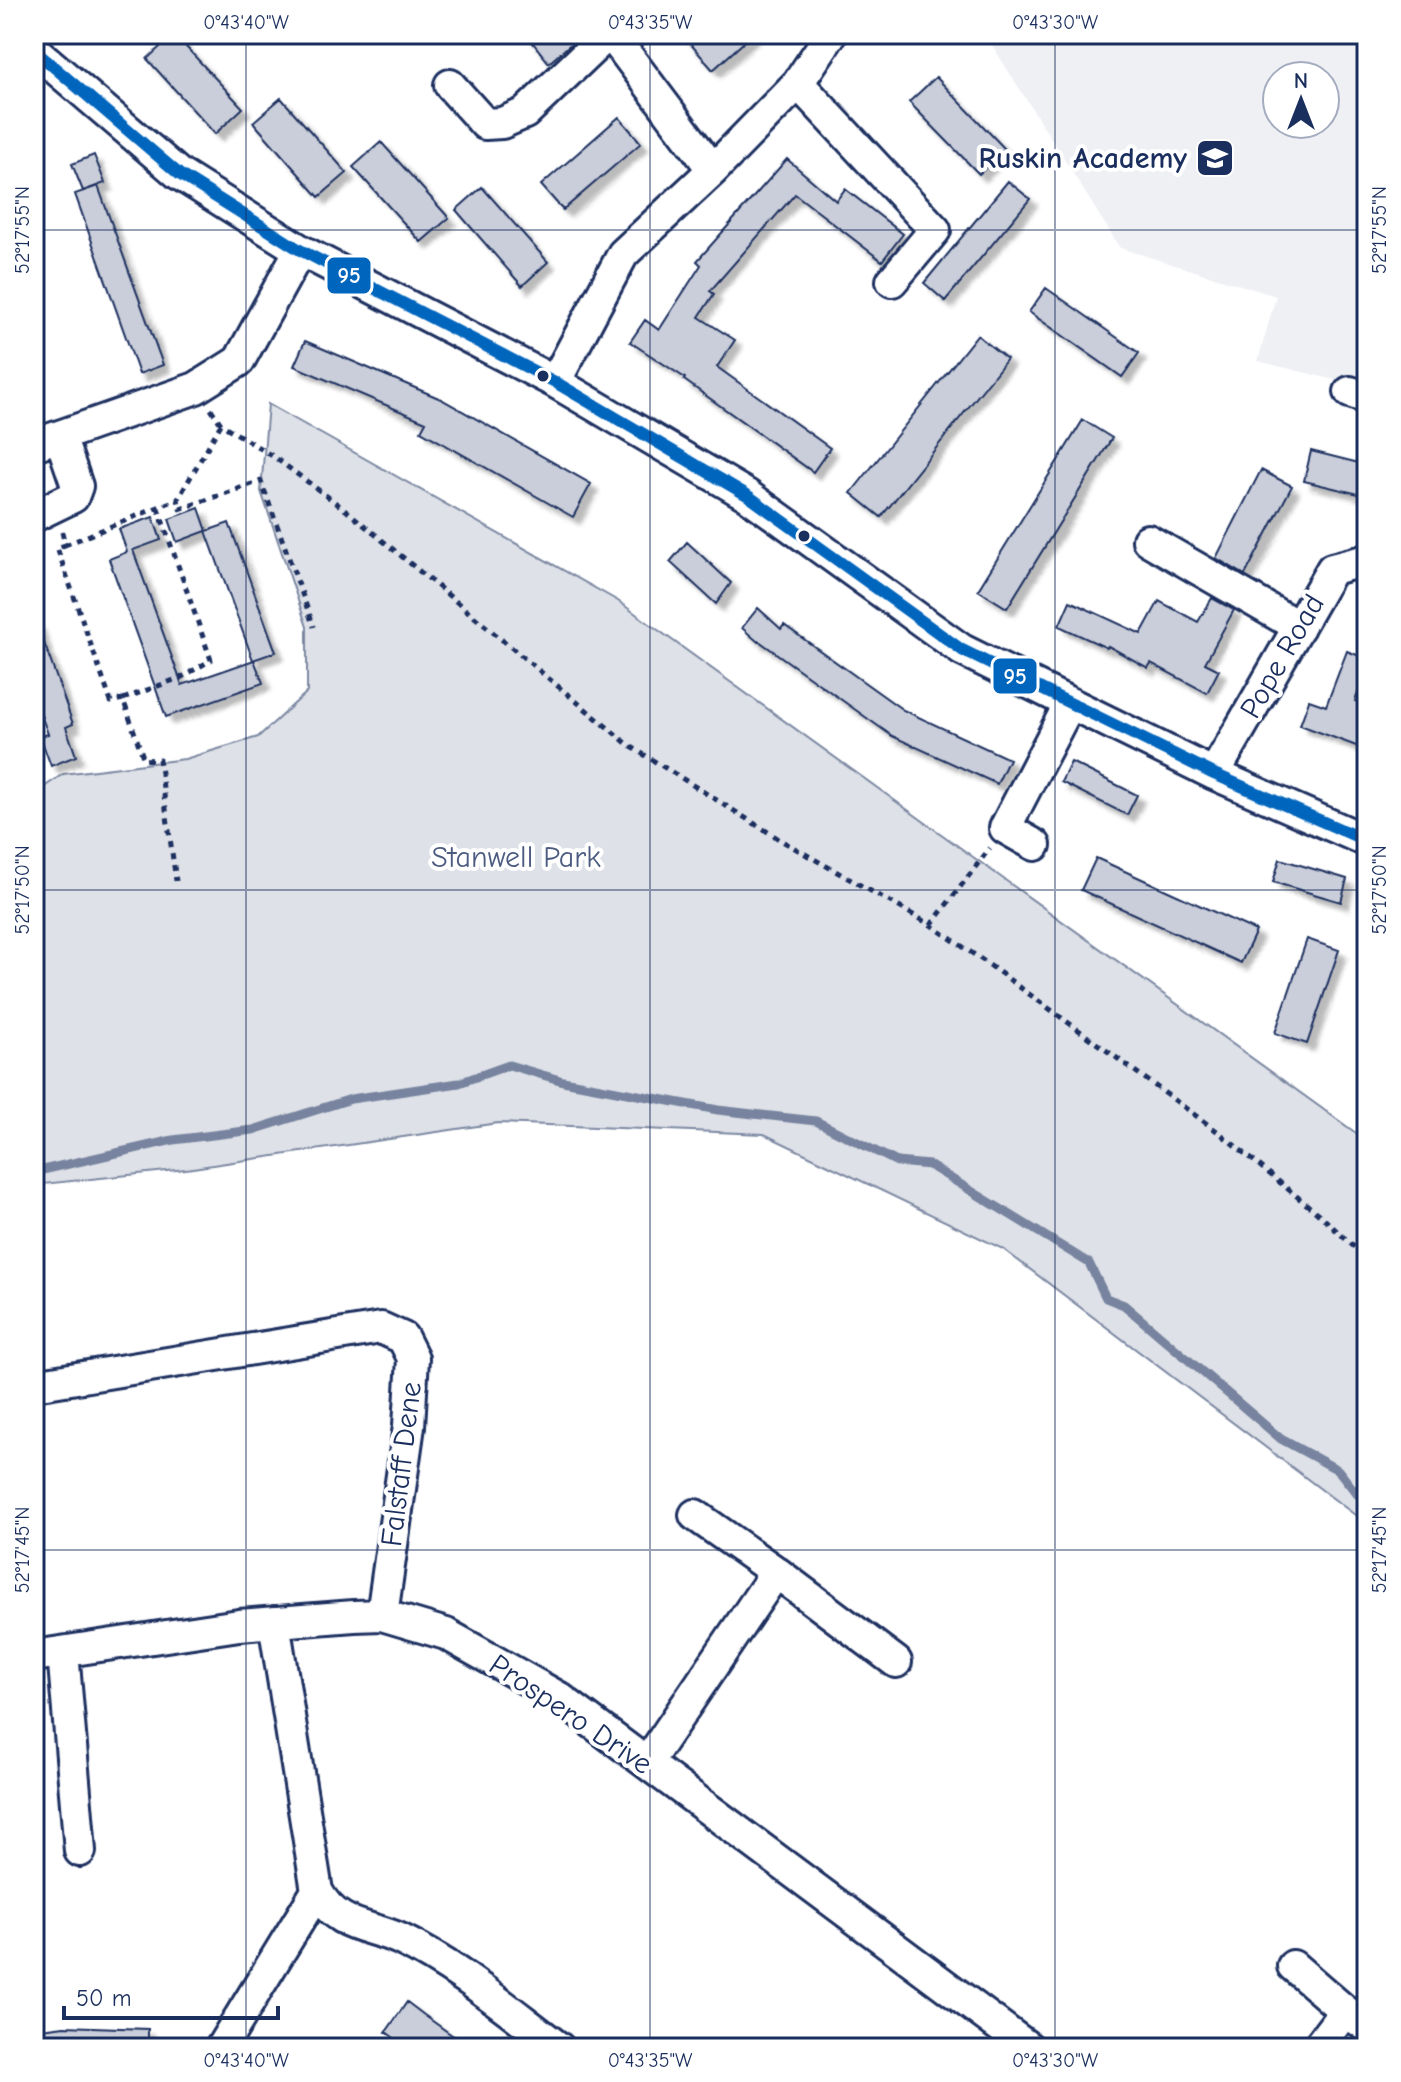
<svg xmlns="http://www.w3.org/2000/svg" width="1401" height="2082" viewBox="0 0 1401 2082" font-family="'Comic Neue',sans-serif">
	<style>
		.built { fill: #eff0f4; fill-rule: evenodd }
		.green { fill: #dee1e7; stroke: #7c88a2; stroke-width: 2 }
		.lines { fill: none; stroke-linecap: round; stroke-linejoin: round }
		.stream { stroke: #77839f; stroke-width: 9 }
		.building { fill: #caceda; stroke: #1b2f5e; stroke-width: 2; filter: url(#shadow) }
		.minor-casing { stroke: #1b2f5e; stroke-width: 36 }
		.path { stroke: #1b2f5e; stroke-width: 5; stroke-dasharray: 6 6; stroke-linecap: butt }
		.minor { stroke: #fff; stroke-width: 30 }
		.bus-1-casing { stroke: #fff; stroke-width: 18 }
		.bus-1 { stroke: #0065bd; stroke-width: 12 }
		.ticks { fill: none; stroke: #1b2f5e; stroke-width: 2; stroke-opacity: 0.45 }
		.bus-dot { fill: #1b2f5e; stroke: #fff; stroke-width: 3 }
		.labels { text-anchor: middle; stroke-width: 8; stroke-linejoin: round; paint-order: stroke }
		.poi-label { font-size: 30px; font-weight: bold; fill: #1b2f5e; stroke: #fff; text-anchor: end }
		.street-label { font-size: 30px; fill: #1b2f5e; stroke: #fff }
		.park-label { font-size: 30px; fill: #4c5c80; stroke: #fff }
		.line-badge { stroke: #fff; stroke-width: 3 }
		.badge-label { font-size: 22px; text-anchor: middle; font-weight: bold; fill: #fff }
		.neatline { fill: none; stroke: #1b2f5e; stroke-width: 3 }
		.ticks-label { font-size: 20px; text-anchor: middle; fill: #1b2f5e }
	</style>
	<defs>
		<filter id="shadow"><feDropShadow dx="7" dy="7" stdDeviation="2" flood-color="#0004"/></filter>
	</defs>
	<rect width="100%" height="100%" fill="#fff"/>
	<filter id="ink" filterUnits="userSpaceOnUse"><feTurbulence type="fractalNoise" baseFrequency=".0125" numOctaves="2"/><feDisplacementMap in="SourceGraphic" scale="16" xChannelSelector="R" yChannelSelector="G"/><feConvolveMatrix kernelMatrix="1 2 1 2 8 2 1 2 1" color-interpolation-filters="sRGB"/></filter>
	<g filter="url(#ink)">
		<path class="built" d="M985,34H1367V388L1258,361L1276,296L1120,248ZM1277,76H1325V124H1277Z"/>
		<path class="green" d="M268,404L618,601L1367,1141V1524L1003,1249L764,1134L498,1123L186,1169L34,1185V794L63,774L185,759L258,737L307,692V627L261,491Z"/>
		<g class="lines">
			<path class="stream" d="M34,1172L173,1140L253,1130L351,1099L459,1083L509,1065L563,1081L718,1110L816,1121L897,1162L929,1165L1089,1263L1106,1298L1124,1305L1281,1439L1338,1470L1357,1494L1367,1501"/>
		</g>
		<path class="building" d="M174,34L243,108L215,134L147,59Z
			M526,34H582L549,63Z
			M682,34H753L713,70Z
			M936,77L1005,149L979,174L909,102Z
			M281,98L347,173L319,197L253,122Z
			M619,117L641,143L563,210L541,185Z
			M381,142L449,218L421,242L353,167Z
			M94,155L105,183L83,191L72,164Z
			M787,159L836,201L845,189L903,234L882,261L795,194L710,291L714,294L699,317L735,340L717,367L830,448L813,472L684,380L685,378L630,342L645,320L659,330L701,265L697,261Z
			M1008,181L1030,199L945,301L924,283Z
			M98,186L163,365L139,374L75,194Z
			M482,187L548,262L522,286L456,210Z
			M1046,288L1139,353L1122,377L1029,312Z
			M977,335L1007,359L881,517L851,493Z
			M305,341L441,399L591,484L573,517L421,431L426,422L294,366Z
			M1083,420L1112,438L1007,608L978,590Z
			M1311,451L1367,465V496L1304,481Z
			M1261,470L1292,486L1245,575L1216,558Z
			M199,508L207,531L229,523L276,652L253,660L206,531L177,542L169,519Z
			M153,517L161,540L133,550L182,685L254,660L263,683L166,717L109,559L127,552L119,529Z
			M687,542L731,583L716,604L670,562Z
			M1212,598L1234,610L1205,663L1219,670L1207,693L1151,663L1148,668L1108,646L1107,648L1059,626L1070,601L1141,634L1159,601L1198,622Z
			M758,608L781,629L784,625L903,710L1009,759L997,784L892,736L759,641L758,642L742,628Z
			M34,623H37L73,724L66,727L76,756L51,766L40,736L48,734L34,696Z
			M1347,651L1367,659V669L1355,701L1367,706V750L1300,725L1309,700L1326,706Z
			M1071,762L1137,795L1127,815L1061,782Z
			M1096,858L1256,931L1241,963L1081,890Z
			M1280,859L1347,879L1341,902L1273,882Z
			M1307,939L1339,950L1307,1044L1275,1033Z
			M407,2002L424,2015L470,2048H408L386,2032Z
			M64,2026L148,2029V2048H34V2030Z"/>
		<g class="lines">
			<g class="minor-casing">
				<path id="minor" d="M611,34L713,170
					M34,50L179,174L300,250L555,382L747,495L962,650L1214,774L1367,841
					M798,83L935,230L892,281
					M450,85L485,124L502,123L525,113L608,34
					M555,382L623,254L713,170L798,83L831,34
					M1350,392L1367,398
					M34,445L196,388L239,361L300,250
					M34,516L73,497L77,486L60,436
					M1148,540L1299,627
					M1214,774L1332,569L1367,560
					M1035,845L1005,828L1070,703
					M34,1385L381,1328L403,1338L413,1358L409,1426L382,1615
					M695,1515L776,1572L896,1662
					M274,1622L317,1891C337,1928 366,1924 400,1939C458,1967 508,2010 559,2048
					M63,1652L80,1851
					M34,1656L239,1625L354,1616L382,1615L446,1634L558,1697L1029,2048
					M647,1763L776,1572
					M1293,1966L1345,2011
					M221,2048L317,1891
					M1317,2048L1345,2011L1367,2026"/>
			</g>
			<path class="path" d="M211,409L221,424L274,457L347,511L630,746L784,842L931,925L988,964L1221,1134L1322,1217L1367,1259
				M221,424L178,499L180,509L261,481L314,627
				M62,532L65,545L57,548L111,702L123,699L144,760L159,759L176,881
				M65,545L178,499
				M123,699L182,677L211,660L158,508
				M931,925L990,848"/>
			<use href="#minor" class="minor"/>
			<g class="bus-1-casing">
				<path id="bus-1" d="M34,50L179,174L300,250L555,382L747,495L962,650L1214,774L1367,841"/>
			</g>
			<use href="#bus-1" class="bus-1"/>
		</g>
	</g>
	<path class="ticks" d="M246,34V2048M650,34V2048M1055,34V2048M34,230H1367M34,890H1367M34,1550H1367"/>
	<defs>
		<g id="school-square" transform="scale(2)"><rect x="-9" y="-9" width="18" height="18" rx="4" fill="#1b2f5e" stroke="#fff"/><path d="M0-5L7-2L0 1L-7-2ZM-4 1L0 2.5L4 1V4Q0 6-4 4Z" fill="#fff"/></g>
	</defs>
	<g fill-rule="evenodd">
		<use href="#school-square" x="1215" y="158"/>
	</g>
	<g class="bus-dot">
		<circle cx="543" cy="376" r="7"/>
		<circle cx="804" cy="536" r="7"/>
	</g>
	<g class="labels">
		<g class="poi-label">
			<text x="1187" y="168">Ruskin Academy</text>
		</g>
		<g class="street-label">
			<text transform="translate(1282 656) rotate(-60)" y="10">Pope Road</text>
			<text transform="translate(401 1464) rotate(-83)" y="10">Falstaff Dene</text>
			<text transform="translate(571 1714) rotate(34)" y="10">Prospero Drive</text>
		</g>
		<g class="park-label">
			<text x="516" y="867">Stanwell Park</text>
		</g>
	</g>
	<g class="line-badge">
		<rect x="326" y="256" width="46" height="39" rx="8" fill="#0065bd"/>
		<rect x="992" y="657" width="46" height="38" rx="8" fill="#0065bd"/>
	</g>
	<g class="badge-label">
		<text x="349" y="283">95</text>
		<text x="1015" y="684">95</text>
	</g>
	<rect width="1401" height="2082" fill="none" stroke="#fff" stroke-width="88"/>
	<g transform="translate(1301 100)"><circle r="38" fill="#ffffff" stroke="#a4acbf" stroke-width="2"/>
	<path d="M0-6L14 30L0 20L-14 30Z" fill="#1b2f5e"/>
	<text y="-12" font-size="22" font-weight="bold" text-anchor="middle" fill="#1b2f5e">N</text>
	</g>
	<path d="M64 2006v12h214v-12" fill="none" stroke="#1b2f5e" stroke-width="4"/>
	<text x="76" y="2006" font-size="24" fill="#1b2f5e" stroke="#ffffff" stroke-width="6" paint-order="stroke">50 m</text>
	<rect x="44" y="44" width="1313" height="1994" class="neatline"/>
	<g class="ticks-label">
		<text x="246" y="29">0°43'40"W</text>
		<text x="650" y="29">0°43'35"W</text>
		<text x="1055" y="29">0°43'30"W</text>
		<text transform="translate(22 230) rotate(-90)" y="7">52°17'55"N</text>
		<text transform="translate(1379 230) rotate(-90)" y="7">52°17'55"N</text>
		<text transform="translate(22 890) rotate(-90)" y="7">52°17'50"N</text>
		<text transform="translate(1379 890) rotate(-90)" y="7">52°17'50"N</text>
		<text transform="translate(22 1550) rotate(-90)" y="7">52°17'45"N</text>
		<text transform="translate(1379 1550) rotate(-90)" y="7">52°17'45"N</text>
		<text x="246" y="2067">0°43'40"W</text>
		<text x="650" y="2067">0°43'35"W</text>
		<text x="1055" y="2067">0°43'30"W</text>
	</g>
</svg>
